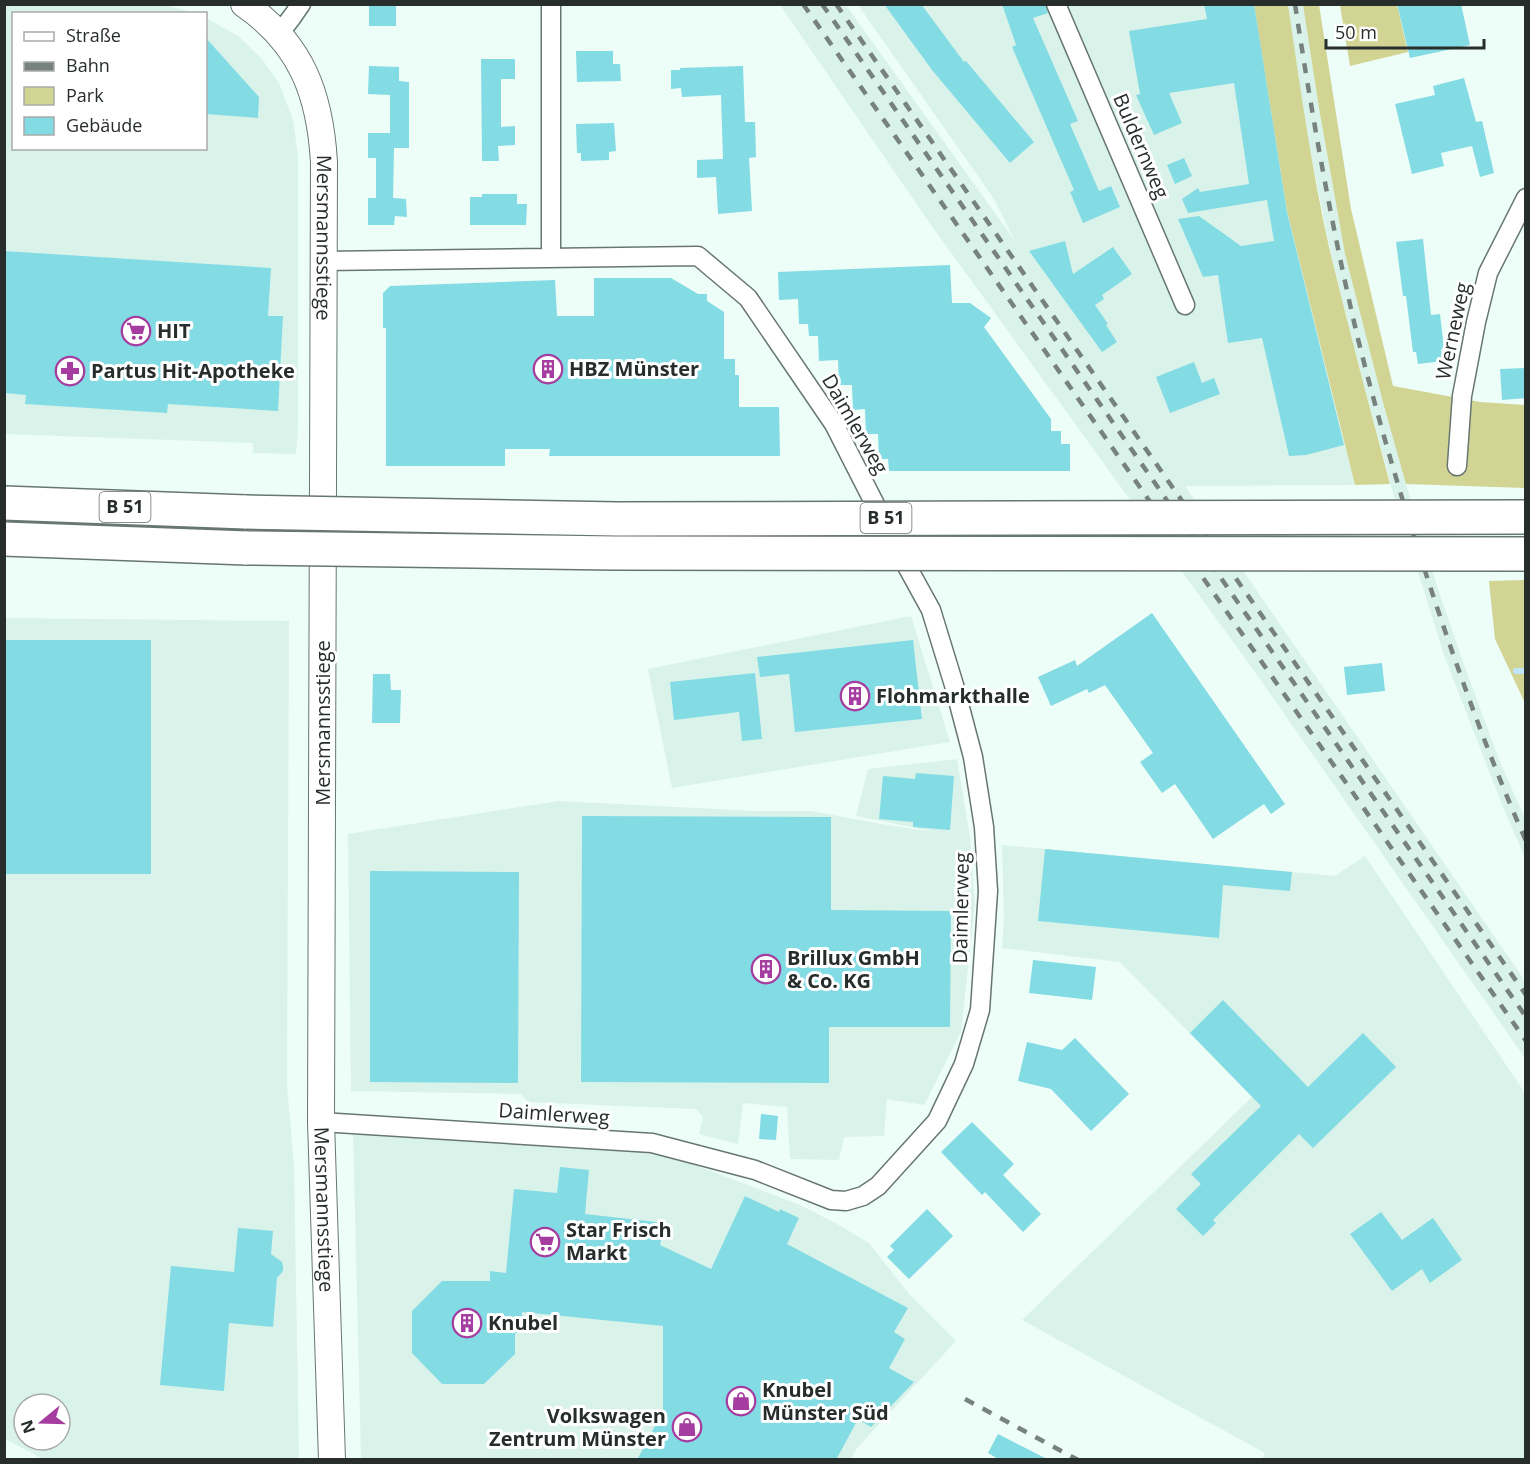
<svg xmlns="http://www.w3.org/2000/svg" width="1530" height="1464" viewBox="0 0 1530 1464" font-family="'Open Sans',sans-serif">
	<style>
		.built { fill: #daf3ea; fill-rule: evenodd }
		.green { fill: #d2d493 }
		.lines { fill: none; stroke-linecap: round; stroke-linejoin: round }
		.stream { stroke: #c0e6fe; stroke-width: 6 }
		.building { fill: #83dbe4 }
		.street-casing { stroke: #687671; stroke-width: 21 }
		.secondary-casing { stroke: #687671; stroke-width: 28 }
		.highway-casing { stroke: #687671; stroke-width: 36 }
		.street { stroke: #fff; stroke-width: 18 }
		.secondary { stroke: #fff; stroke-width: 26 }
		.highway { stroke: #fff; stroke-width: 33 }
		.rail { stroke: #77817e; stroke-width: 4.5; stroke-dasharray: 10 10; stroke-linecap: butt }
		.highway-bridge-casing { stroke: #687671; stroke-width: 36; stroke-linecap: butt }
		.highway-bridge { stroke: #fff; stroke-width: 33 }
		.labels { text-anchor: middle; stroke-width: 6; stroke-linejoin: round; paint-order: stroke }
		.shield { fill: #fff; stroke: #686c6b; stroke-width: 1.5 }
		.shield-label { font-size: 18px; font-weight: bold; fill: #272d2b }
		.street-label { font-size: 20px; fill: #272d2b; stroke: #fff }
		.poi-label { font-size: 20px; font-weight: bold; fill: #272d2b; stroke: #fff; text-anchor: start }
	</style>
	<rect width="100%" height="100%" fill="#edfdf7"/>
	<path class="built" d="M161,4L196,13L14,14V148H206V18L238,36L262,59L279,83L293,120L298,155V430L296,454L253,453V443L5,434V5Z
		M780,5H846L1015,241L994,199L858,5H1254L1287,211L1355,485L1185,486L1525,981V1058L1257,675L931,225Z
		M1288,5H1303L1319,108L1345,254L1406,484L1437,586L1462,659L1498,757L1525,819V858L1503,807L1444,655L1392,489L1352,341L1329,245L1306,129Z
		M911,616L950,742L672,788L648,669Z
		M4,618L289,621L287,1086L294,1165L299,1459H43L5,1439ZM24,1404H60V1440H24Z
		M957,759L970,837L975,905L961,1032L924,1105L887,1099L884,1136L844,1137L839,1160L790,1159L787,1107L743,1103L738,1144L699,1134L703,1117L696,1109L528,1102L521,1094L351,1091L348,834L558,801L756,811H811L881,824L941,833L856,816L868,769Z
		M1002,845L1335,876L1365,856L1525,1093V1459H1262L1265,1453L1022,1320L1252,1097L1120,962L1002,948L1004,916Z
		M353,1129L658,1151L800,1205L837,1224L869,1243L909,1294L956,1341L857,1448L851,1459H361Z"/>
	<path class="green" d="M1254,5H1288C1300,85 1311,167 1329,247C1348,326 1369,405 1390,484L1355,485L1287,211Z
		M1303,5H1319L1351,209L1393,386L1480,402L1525,405V488L1406,484L1384,406L1345,254L1319,108Z
		M1340,5H1397L1408,52L1350,66Z
		M1525,580H1526L1525,703L1495,639L1489,581Z"/>
	<g class="lines">
		<path class="stream" d="M1516,671H1526"/>
	</g>
	<path class="building" d="M369,4H396V26H369Z
		M884,4H921L964,62L966,61L1034,142L1010,163L932,70Z
		M1002,4H1045L1048,13L1033,18L1078,121L1070,124L1099,191L1111,186L1120,207L1083,223L1070,192L1074,190L1012,47L1016,45Z
		M1204,4H1254L1287,212L1344,445L1306,455L1289,456L1262,338L1228,343L1218,275L1203,277L1178,219L1199,216L1241,246L1274,241L1267,200L1188,213L1182,199L1198,188L1200,192L1249,184L1234,83L1169,93L1182,123L1154,135L1136,95L1140,94L1129,31L1207,19Z
		M1397,4H1461L1470,45L1410,58Z
		M206,38L259,97L258,118L206,114Z
		M576,51H613V64H620L621,81L577,82Z
		M481,59H515V79H501V127L515,126V145L498,146L499,161H482Z
		M369,66L399,67V81L409,82V148H394L393,198L406,199L407,217L395,216L394,225H368V198H376V158H368V133H390V95L368,94Z
		M743,66L745,122H755L756,157L749,158L752,211L718,214L716,177L697,178V160L723,159L721,95L682,97L681,88L671,89V70H680V68Z
		M1464,78L1476,122L1482,121L1494,173L1480,177L1472,146L1441,153L1444,166L1412,174L1395,104L1435,95L1433,86Z
		M614,123L616,151L609,152V160L581,161V153H577L576,124Z
		M1184,158L1192,176L1175,184L1167,165Z
		M482,194H517V204H527L526,225H470V197H482Z
		M1423,239L1431,315L1440,314L1444,349H1441L1443,361L1418,364L1416,352H1413L1406,296H1403L1396,242Z
		M1065,241L1073,274L1113,247L1132,274L1102,295L1104,299L1095,305L1108,324L1106,325L1117,342L1102,352L1029,251Z
		M4,251L271,268L268,316H283L278,411L168,404L167,413L25,404L26,395L4,393Z
		M950,265L952,303H970L991,318L984,327L1051,419V431H1061V444H1070V471H889L888,459H879L878,434H866L865,409L853,410L852,385H839L838,360L819,361L818,336H809L808,324H799L798,299L779,300L778,272Z
		M594,278H671L698,294H707V301L724,312V359H735V375H739V407H779L780,456H549L550,449H505V466H386V328H383V293L390,286L555,280L557,316H594Z
		M1194,362L1202,383L1214,378L1220,394L1170,413L1156,377Z
		M1526,368V398L1502,400L1500,369Z
		M1152,613L1285,804L1271,814L1264,804L1213,839L1175,784L1162,793L1140,762L1153,753L1105,685L1089,693L1087,689L1051,706L1038,677L1075,660L1077,666Z
		M4,640H151V874H4Z
		M913,640L922,719L795,732L789,674L760,677L757,657Z
		M1382,663L1385,691L1347,695L1344,667Z
		M755,673L762,739L742,741L739,712L674,720L670,682Z
		M373,674H390L391,690H401L400,723H372Z
		M916,773L954,776L950,830L913,827V822L879,819L883,776L915,779Z
		M582,816L831,817V910L951,911L950,1027H829V1083L581,1082Z
		M1045,849L1292,872L1290,891L1223,885L1219,938L1038,921Z
		M370,871L519,872L518,1083L370,1082Z
		M1033,960L1096,967L1092,1000L1029,993Z
		M1223,1000L1308,1087L1363,1033L1396,1067L1313,1148L1299,1134L1213,1220L1216,1223L1203,1236L1176,1209L1201,1184L1191,1174L1261,1106L1190,1033Z
		M1075,1038L1129,1094L1091,1131L1051,1089L1018,1081L1027,1042L1062,1050Z
		M761,1114L778,1116L776,1140L759,1139Z
		M972,1122L1014,1164L1003,1175L1041,1214L1023,1232L985,1192L982,1195L941,1152Z
		M560,1167L589,1170L585,1214L665,1223L660,1245L711,1269L745,1196L779,1212L780,1209L799,1218L787,1244L908,1308L894,1332L905,1339L889,1368L914,1382L871,1427L861,1421L860,1423L857,1421L836,1460H637L663,1411V1326L522,1312V1333H515V1354L484,1384H442L412,1353V1311L442,1281H490V1271L506,1273L514,1189L557,1193Z
		M927,1209L953,1236L909,1279L887,1257L894,1250L890,1246Z
		M1381,1212L1402,1240L1433,1218L1462,1260L1430,1283L1422,1269L1392,1291L1350,1234Z
		M238,1228L273,1231L271,1254L282,1262L283,1267V1271L277,1278L273,1327L229,1323L224,1391L160,1385L171,1266L234,1272Z
		M998,1434L1049,1460H1000L988,1453Z"/>
	<g class="lines">
		<g class="street-casing">
			<path id="street" d="M551,4V257
				M1056,4L1185,305
				M279,34L292,17L301,4
				M323,261L698,256L748,298L834,424L884,522
				M1457,466L1462,396L1476,322L1488,273L1526,198
				M321,1122L652,1143L755,1170L831,1200L846,1201L863,1196L878,1186L937,1121L964,1064L980,1010L988,891L984,827L973,757L954,685L931,610L898,550"/>
		</g>
		<g class="secondary-casing">
			<g id="secondary">
				<path id="s1" d="M244,4C302,44 320,95 324,162L321,1122L332,1460"/>
			</g>
		</g>
		<g class="highway-casing">
			<path id="highway" d="M4,503L246,512
				M4,539L247,548"/>
		</g>
		<use href="#street" class="street"/>
		<use href="#secondary" class="secondary"/>
		<use href="#highway" class="highway"/>
		<path class="rail" d="M803,4L1526,1041
			M822,4L1526,1017
			M836,4L1526,995
			M1295,4C1312,116 1332,229 1358,339C1382,435 1411,531 1443,625C1468,698 1495,771 1526,841
			M965,1399L1078,1460"/>
		<g class="highway-bridge-casing">
			<path id="highway-bridge" d="M246,512L617,519L1526,517
				M247,548L616,553L1526,554"/>
		</g>
		<use href="#highway-bridge" class="highway-bridge"/>
	</g>
	<defs>
		<g id="supermarket-ring" transform="scale(1.5)"><circle r="9.5" fill="#fff" stroke="#a53c9f" stroke-width="1.5"/><path d="M-6-5.5h2.5l.6 2H6L4.5 2H-2.5L-4.4-4H-6ZM-1.5 3.2a1.3 1.3 0 1 0 .1 0ZM3 3.2a1.3 1.3 0 1 0 .1 0Z" fill="#a53c9f"/></g>
		<g id="building-ring" transform="scale(1.5)"><circle r="9.5" fill="#fff" stroke="#a53c9f" stroke-width="1.5"/><path d="M-4-6H4V6H1V3H-1V6H-4ZM-2.5-4.3h1.7v1.8h-1.7ZM.8-4.3h1.7v1.8H.8ZM-2.5-1h1.7V.8h-1.7ZM.8-1h1.7V.8H.8Z" fill="#a53c9f"/></g>
		<g id="pharmacy-ring" transform="scale(1.5)"><circle r="9.5" fill="#fff" stroke="#a53c9f" stroke-width="1.5"/><path d="M-2-6h4v4h4v4h-4v4h-4v-4h-4v-4h4Z" fill="#a53c9f"/></g>
		<g id="shop-ring" transform="scale(1.5)"><circle r="9.5" fill="#fff" stroke="#a53c9f" stroke-width="1.5"/><path d="M-5-2.5h2.3a2.7 3.5 0 0 1 5.4 0H5L5.5 6h-11ZM-1.5-2.5h3a1.5 2.3 0 0 0-3 0Z" fill="#a53c9f"/></g>
	</defs>
	<g fill-rule="evenodd">
		<use href="#supermarket-ring" x="136" y="331"/>
		<use href="#building-ring" x="548" y="369"/>
		<use href="#pharmacy-ring" x="70" y="371"/>
		<use href="#building-ring" x="855" y="696"/>
		<use href="#building-ring" x="766" y="969"/>
		<use href="#supermarket-ring" x="545" y="1242"/>
		<use href="#building-ring" x="467" y="1323"/>
		<use href="#shop-ring" x="741" y="1401"/>
		<use href="#shop-ring" x="687" y="1427"/>
	</g>
	<g class="labels">
		<g class="shield">
			<rect x="99.5" y="492" width="51" height="30" rx="4.5"/>
			<rect x="860.5" y="503" width="51" height="30" rx="4.5"/>
		</g>
		<g class="shield-label">
			<text x="125" y="513">B 51</text>
			<text x="886" y="524">B 51</text>
		</g>
		<g class="street-label">
			<text transform="translate(1141 146) rotate(67)" y="7">Buldernweg</text>
			<text dy="7" stroke="none"><textPath href="#s1" startOffset="260">Mersmannsstiege</textPath></text>
			<text transform="translate(1453 331) rotate(-78)" y="7">Werneweg</text>
			<text transform="translate(855 424) rotate(60)" y="7">Daimlerweg</text>
			<text transform="translate(323 723) rotate(-90)" y="7">Mersmannsstiege</text>
			<text transform="translate(961 908) rotate(-89)" y="7">Daimlerweg</text>
			<text transform="translate(554 1114) rotate(4)" y="7">Daimlerweg</text>
			<text dy="7" stroke="none"><textPath href="#s1" startOffset="1232">Mersmannsstiege</textPath></text>
		</g>
		<g class="poi-label">
			<text x="157" y="338">HIT</text>
			<text x="569" y="376">HBZ Münster</text>
			<text x="91" y="378">Partus Hit-Apotheke</text>
			<text x="876" y="703">Flohmarkthalle</text>
			<text x="787" y="965">Brillux GmbH<tspan x="787" dy="23">&amp; Co. KG</tspan></text>
			<text x="566" y="1237">Star Frisch<tspan x="566" dy="23">Markt</tspan></text>
			<text x="488" y="1330">Knubel</text>
			<text x="762" y="1397">Knubel<tspan x="762" dy="23">Münster Süd</tspan></text>
			<text x="666" y="1423" text-anchor="end">Volkswagen<tspan x="666" dy="23">Zentrum Münster</tspan></text>
		</g>
	</g>
	<rect width="1530" height="1464" fill="none" stroke="#272d2b" stroke-width="12"/>
	<rect x="12" y="12" width="195" height="138" fill="#ffffff" stroke="#a9abaa" stroke-width="1.5"/>
	<rect x="24" y="32" width="30" height="9" fill="#ffffff" stroke="#a9abaa" stroke-width="1.5"/>
	<text x="66" y="42" font-size="18" fill="#272d2b">Straße</text>
	<rect x="24" y="62" width="30" height="9" fill="#77817e" stroke="#a9abaa" stroke-width="1.5"/>
	<text x="66" y="72" font-size="18" fill="#272d2b">Bahn</text>
	<rect x="24" y="87" width="30" height="18" fill="#d2d493" stroke="#a9abaa" stroke-width="1.5"/>
	<text x="66" y="102" font-size="18" fill="#272d2b">Park</text>
	<rect x="24" y="117" width="30" height="18" fill="#83dbe4" stroke="#a9abaa" stroke-width="1.5"/>
	<text x="66" y="132" font-size="18" fill="#272d2b">Gebäude</text>
	<g transform="translate(42 1422) rotate(251)"><circle r="28" fill="#ffffff" stroke="#a9abaa" stroke-width="1.5"/>
	<path d="M0-4.5L10 22L0 15L-10 22Z" fill="#a53c9f"/>
	<text y="-9" font-size="16" font-weight="bold" text-anchor="middle" fill="#272d2b">N</text>
	</g>
	<path d="M1326 39v9h158v-9" fill="none" stroke="#272d2b" stroke-width="3"/>
	<text x="1335" y="39" font-size="18" fill="#272d2b" stroke="#ffffff" stroke-width="4.5" paint-order="stroke">50 m</text>
</svg>
